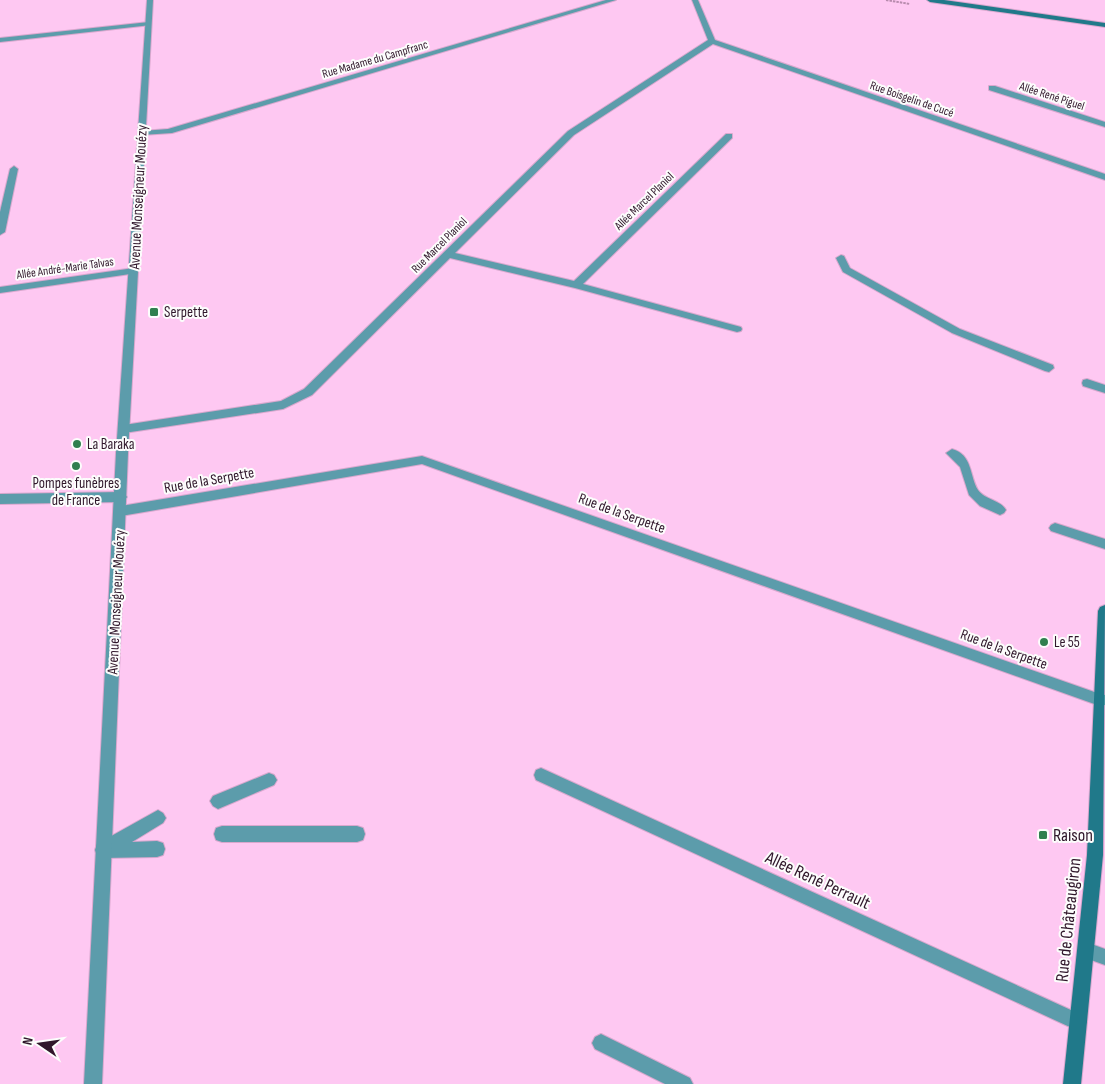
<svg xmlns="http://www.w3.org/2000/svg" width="1105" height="1084" viewBox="0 0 1105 1084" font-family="'Sofia Sans Condensed',sans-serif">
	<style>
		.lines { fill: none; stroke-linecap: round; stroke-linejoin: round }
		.service-casing { stroke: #d9a8ce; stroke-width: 2 }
		.minor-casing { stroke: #d9a8ce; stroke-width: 2 }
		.tertiary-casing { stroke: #d9a8ce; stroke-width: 2 }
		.secondary-casing { stroke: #d9a8ce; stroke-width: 2 }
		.path { stroke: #b78bad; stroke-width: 2; stroke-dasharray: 2.5 1; stroke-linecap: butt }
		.service { fill: #5c9cab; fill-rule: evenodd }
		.minor { fill: #5c9cab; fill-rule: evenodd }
		.tertiary { fill: #5c9cab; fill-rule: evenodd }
		.secondary { fill: #20798a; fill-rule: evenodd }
		.poi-dot { fill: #307f4f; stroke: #fcfdfc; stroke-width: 2 }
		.labels { text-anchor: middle; stroke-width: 4; stroke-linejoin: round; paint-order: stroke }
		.far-street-label { font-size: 12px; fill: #30172b; stroke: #fcfdfc }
		.street-label { font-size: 15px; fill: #30172b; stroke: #fcfdfc }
		.poi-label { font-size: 15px; fill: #30172b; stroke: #fcfdfc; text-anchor: start }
		.near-poi-label { font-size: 18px; fill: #30172b; stroke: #fcfdfc; text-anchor: start }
		.near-street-label { font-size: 18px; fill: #30172b; stroke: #fcfdfc }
	</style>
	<rect width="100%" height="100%" fill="#fec8f2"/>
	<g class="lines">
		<g class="service-casing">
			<path id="service" d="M149,22L151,23V25L0,42V38Z
				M841,255L844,256L850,268L960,329L1053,365L1054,368L1049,372L1045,371L952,333L843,272L836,258Z
				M1087,379L1105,385V393L1083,386L1082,383L1083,380Z
				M952,449C973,455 969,475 978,490C985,500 1001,500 1006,510L1004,513L1000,515L980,506L969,495L960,467L946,453Z
				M1055,523L1105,539V549L1051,531L1049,528L1051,525Z
				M269,773L274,775L277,780L274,785L218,809L213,806L210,801L213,796Z
				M158,810L163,813L166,818L163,823L132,842L157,841L163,843L165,849L163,855L157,857L103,858L97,856L95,850L97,844Z
				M222,826H357L363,828L365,834L363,840L357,842H222L216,840L214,834L216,828Z
				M601,1034L690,1078L693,1084H665L595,1049L592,1043L595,1037Z"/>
		</g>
		<g class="minor-casing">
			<path id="minor" d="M606,0H616L172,133L142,135L138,133L142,131L168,129Z
				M692,0H698L715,40L1105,174V180L713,44L574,135L455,253L574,281L726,134H732V138L583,284L741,327L742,329L741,331L737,332L575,288L450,258L312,395L283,409L124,433L120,432L118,429L124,425L281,401L304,389L568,131L708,40Z
				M989,86H995L1105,122V127L989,90Z
				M14,166L18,169L5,232L0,235V212L10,169Z
				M134,268L137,269V273L0,293V287Z
				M422,456L1100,694L1105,695V705L1100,706L422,464L121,516L117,514L115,511L117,508L121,506Z
				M121,492L125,494L127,497L125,500L121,502L0,504V494Z
				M541,768L1084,1016L1087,1022L1084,1028L1078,1031L1072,1028L536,780L534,775L536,770Z
				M1086,942L1105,949V965L1080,956L1078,950L1080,944Z"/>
		</g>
		<g class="tertiary-casing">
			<path id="tertiary" d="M147,0H153L128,453L102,1084H84L116,453Z"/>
		</g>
		<g class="secondary-casing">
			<path id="secondary" d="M927,0H944L1105,23V27L930,2Z
				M1105,605L1103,855L1081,1084H1063L1087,855L1098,611L1100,607Z"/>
		</g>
		<path class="path" d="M886,0L910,4"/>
		<use href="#service" class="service"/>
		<use href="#minor" class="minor"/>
		<use href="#tertiary" class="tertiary"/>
		<use href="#secondary" class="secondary"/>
	</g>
	<g class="poi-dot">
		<rect x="149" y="307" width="10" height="10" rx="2.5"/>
		<circle cx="77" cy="444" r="5"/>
		<circle cx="76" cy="466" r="5"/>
		<circle cx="1044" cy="642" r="5"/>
		<rect x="1038" y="830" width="10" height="10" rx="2.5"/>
	</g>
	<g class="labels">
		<g class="far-street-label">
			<text transform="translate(375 59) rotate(-16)" y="4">Rue Madame du Campfranc</text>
			<text transform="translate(1052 96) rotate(18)" y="4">Allée René Piguel</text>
			<text transform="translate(912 99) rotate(19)" y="4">Rue Boisgelin de Cucé</text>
			<text transform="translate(644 201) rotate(-44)" y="4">Allée Marcel Planiol</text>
			<text transform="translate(439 245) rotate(-45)" y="4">Rue Marcel Planiol</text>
			<text transform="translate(65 268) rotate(-8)" y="4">Allée André-Marie Talvas</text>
		</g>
		<g class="street-label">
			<text transform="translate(138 197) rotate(-87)" y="5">Avenue Monseigneur Mouézy</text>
			<text transform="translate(209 480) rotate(-10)" y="5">Rue de la Serpette</text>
			<text transform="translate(622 513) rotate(20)" y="5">Rue de la Serpette</text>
			<text transform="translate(116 602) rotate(-87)" y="5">Avenue Monseigneur Mouézy</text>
			<text transform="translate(1004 649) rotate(20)" y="5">Rue de la Serpette</text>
		</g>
		<g class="poi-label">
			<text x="164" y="317">Serpette</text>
			<text x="87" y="449">La Baraka</text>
			<text x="76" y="488" text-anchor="middle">Pompes funèbres<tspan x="76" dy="17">de France</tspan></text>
			<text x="1054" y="647">Le 55</text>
		</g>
		<g class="near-poi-label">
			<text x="1053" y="841">Raison</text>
		</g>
		<g class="near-street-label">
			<text transform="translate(818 880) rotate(25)" y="6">Allée René Perrault</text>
			<text transform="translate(1068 920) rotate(-84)" y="6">Rue de Châteaugiron</text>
		</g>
	</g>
	<g transform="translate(40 1044) rotate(283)" stroke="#fcfdfc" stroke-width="4" paint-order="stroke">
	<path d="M0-4L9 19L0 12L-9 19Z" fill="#30172b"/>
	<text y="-8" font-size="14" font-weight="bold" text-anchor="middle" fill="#30172b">N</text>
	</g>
</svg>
